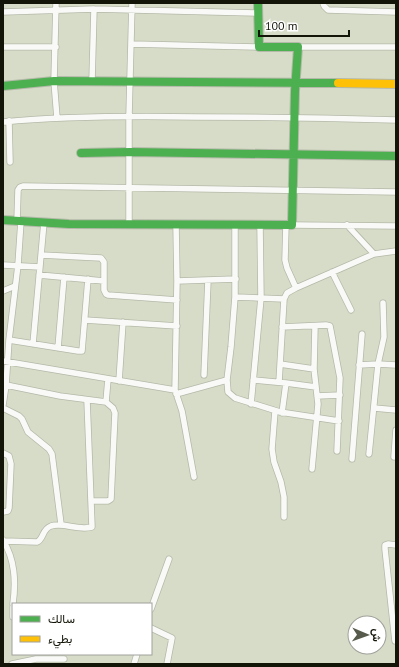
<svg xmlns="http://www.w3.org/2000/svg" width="399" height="667" viewBox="0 0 399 667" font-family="'PT Sans',Vazirmatn,sans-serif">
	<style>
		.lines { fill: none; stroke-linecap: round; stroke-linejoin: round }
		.street-casing { stroke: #b4b9a9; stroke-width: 7 }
		.fast-casing { stroke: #b4b9a9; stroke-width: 10 }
		.slow-casing { stroke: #b4b9a9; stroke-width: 10 }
		.street { stroke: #f9faf7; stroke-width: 5.5 }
		.fast { stroke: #4caf50; stroke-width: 8 }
		.slow { stroke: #ffc107; stroke-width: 8 }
	</style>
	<rect width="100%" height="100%" fill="#d6dcc7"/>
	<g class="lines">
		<g class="street-casing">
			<path id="street" d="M56,3L54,81L57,118
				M323,3L324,6L328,10L396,12
				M3,12L94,9L259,13
				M131,44L259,47
				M3,47H56
				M298,47H396
				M92,81L94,9
				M9,121L10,162
				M3,122C67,116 132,116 196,117C263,117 329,118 396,120
				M17,221L18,190L20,187L23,186L396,192
				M129,223V116L132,3
				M176,224L177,281L236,279
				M286,224L285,260L287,268L296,288
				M292,225L396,226
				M347,225L374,254
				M41,255L101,258L104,262V290L106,294L108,295L177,300
				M3,265L40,267
				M332,272L351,310
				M39,275L104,281
				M177,281L175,390L182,411L194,477
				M3,291L15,286
				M235,297L284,299
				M85,320L177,326
				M282,327L326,325L330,326L340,378L337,451
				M9,340L78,351H82L88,279
				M33,344L44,222
				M58,348L64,277
				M3,361L175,390
				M280,364L314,369
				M359,365L378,364L396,365
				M204,375L208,280
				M227,380L228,392L235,398L280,412L339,421
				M253,380L286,383L282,413
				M119,381L123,322
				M279,382L284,299L287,293L296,288L374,254L396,251
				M286,383L316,387
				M6,385L60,396L106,402L108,379
				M176,394L227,380L231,347L235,297V224
				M317,396L340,395
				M251,404L261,298L260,224
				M3,405L6,385L9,340L18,265L21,221
				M3,408L19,416L22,419L28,432L49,449L52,454L61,524
				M374,408L396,410
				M275,411L272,449L274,462L281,482L284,497V517
				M3,453L9,456L11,464L9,508L8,511L3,512
				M369,454L378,364L384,337L383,303
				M394,457L396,430
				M352,459L362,334
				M312,469L318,404L314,369L315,326
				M91,501H108L111,499L115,413L113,408L106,402
				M3,540C15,560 16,581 13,604
				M4,541L37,542C44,539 42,529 51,526C64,522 78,531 92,527L87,400
				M13,607V617
				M151,609L169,559
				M151,628L172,638L167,664
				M395,641L385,549V545L388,544L396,545
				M12,664L36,659H64
				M134,664L137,654"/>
		</g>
		<g class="fast-casing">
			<path id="fast" d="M3,86L54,81L338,83
				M81,153L130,152L396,156
				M3,220L69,224L292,225L295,91L298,47H259L258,3"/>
		</g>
		<g class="slow-casing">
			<path id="slow" d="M338,83L396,84"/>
		</g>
		<use href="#street" class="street"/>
		<use href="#fast" class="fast"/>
		<use href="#slow" class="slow"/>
	</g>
	<rect width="399" height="667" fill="none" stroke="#121508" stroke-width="8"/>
	<rect x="12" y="603" width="140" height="52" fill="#ffffff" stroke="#a0a19c"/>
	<rect x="20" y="616" width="20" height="6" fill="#4caf50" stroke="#a0a19c"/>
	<text x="48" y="623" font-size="12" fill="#121508">سالك</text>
	<rect x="20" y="636" width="20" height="6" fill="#ffc107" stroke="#a0a19c"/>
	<text x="48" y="643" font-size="12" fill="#121508">بطيء</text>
	<g transform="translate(367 635) rotate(92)"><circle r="19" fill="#ffffff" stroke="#a0a19c"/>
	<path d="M0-3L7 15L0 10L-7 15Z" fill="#575b4b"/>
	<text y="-6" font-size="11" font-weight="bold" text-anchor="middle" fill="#121508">ش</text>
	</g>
	<path d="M259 30v6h90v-6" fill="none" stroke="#121508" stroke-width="2"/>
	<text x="265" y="30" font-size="12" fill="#121508" stroke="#ffffff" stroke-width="3" paint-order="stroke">100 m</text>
</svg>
